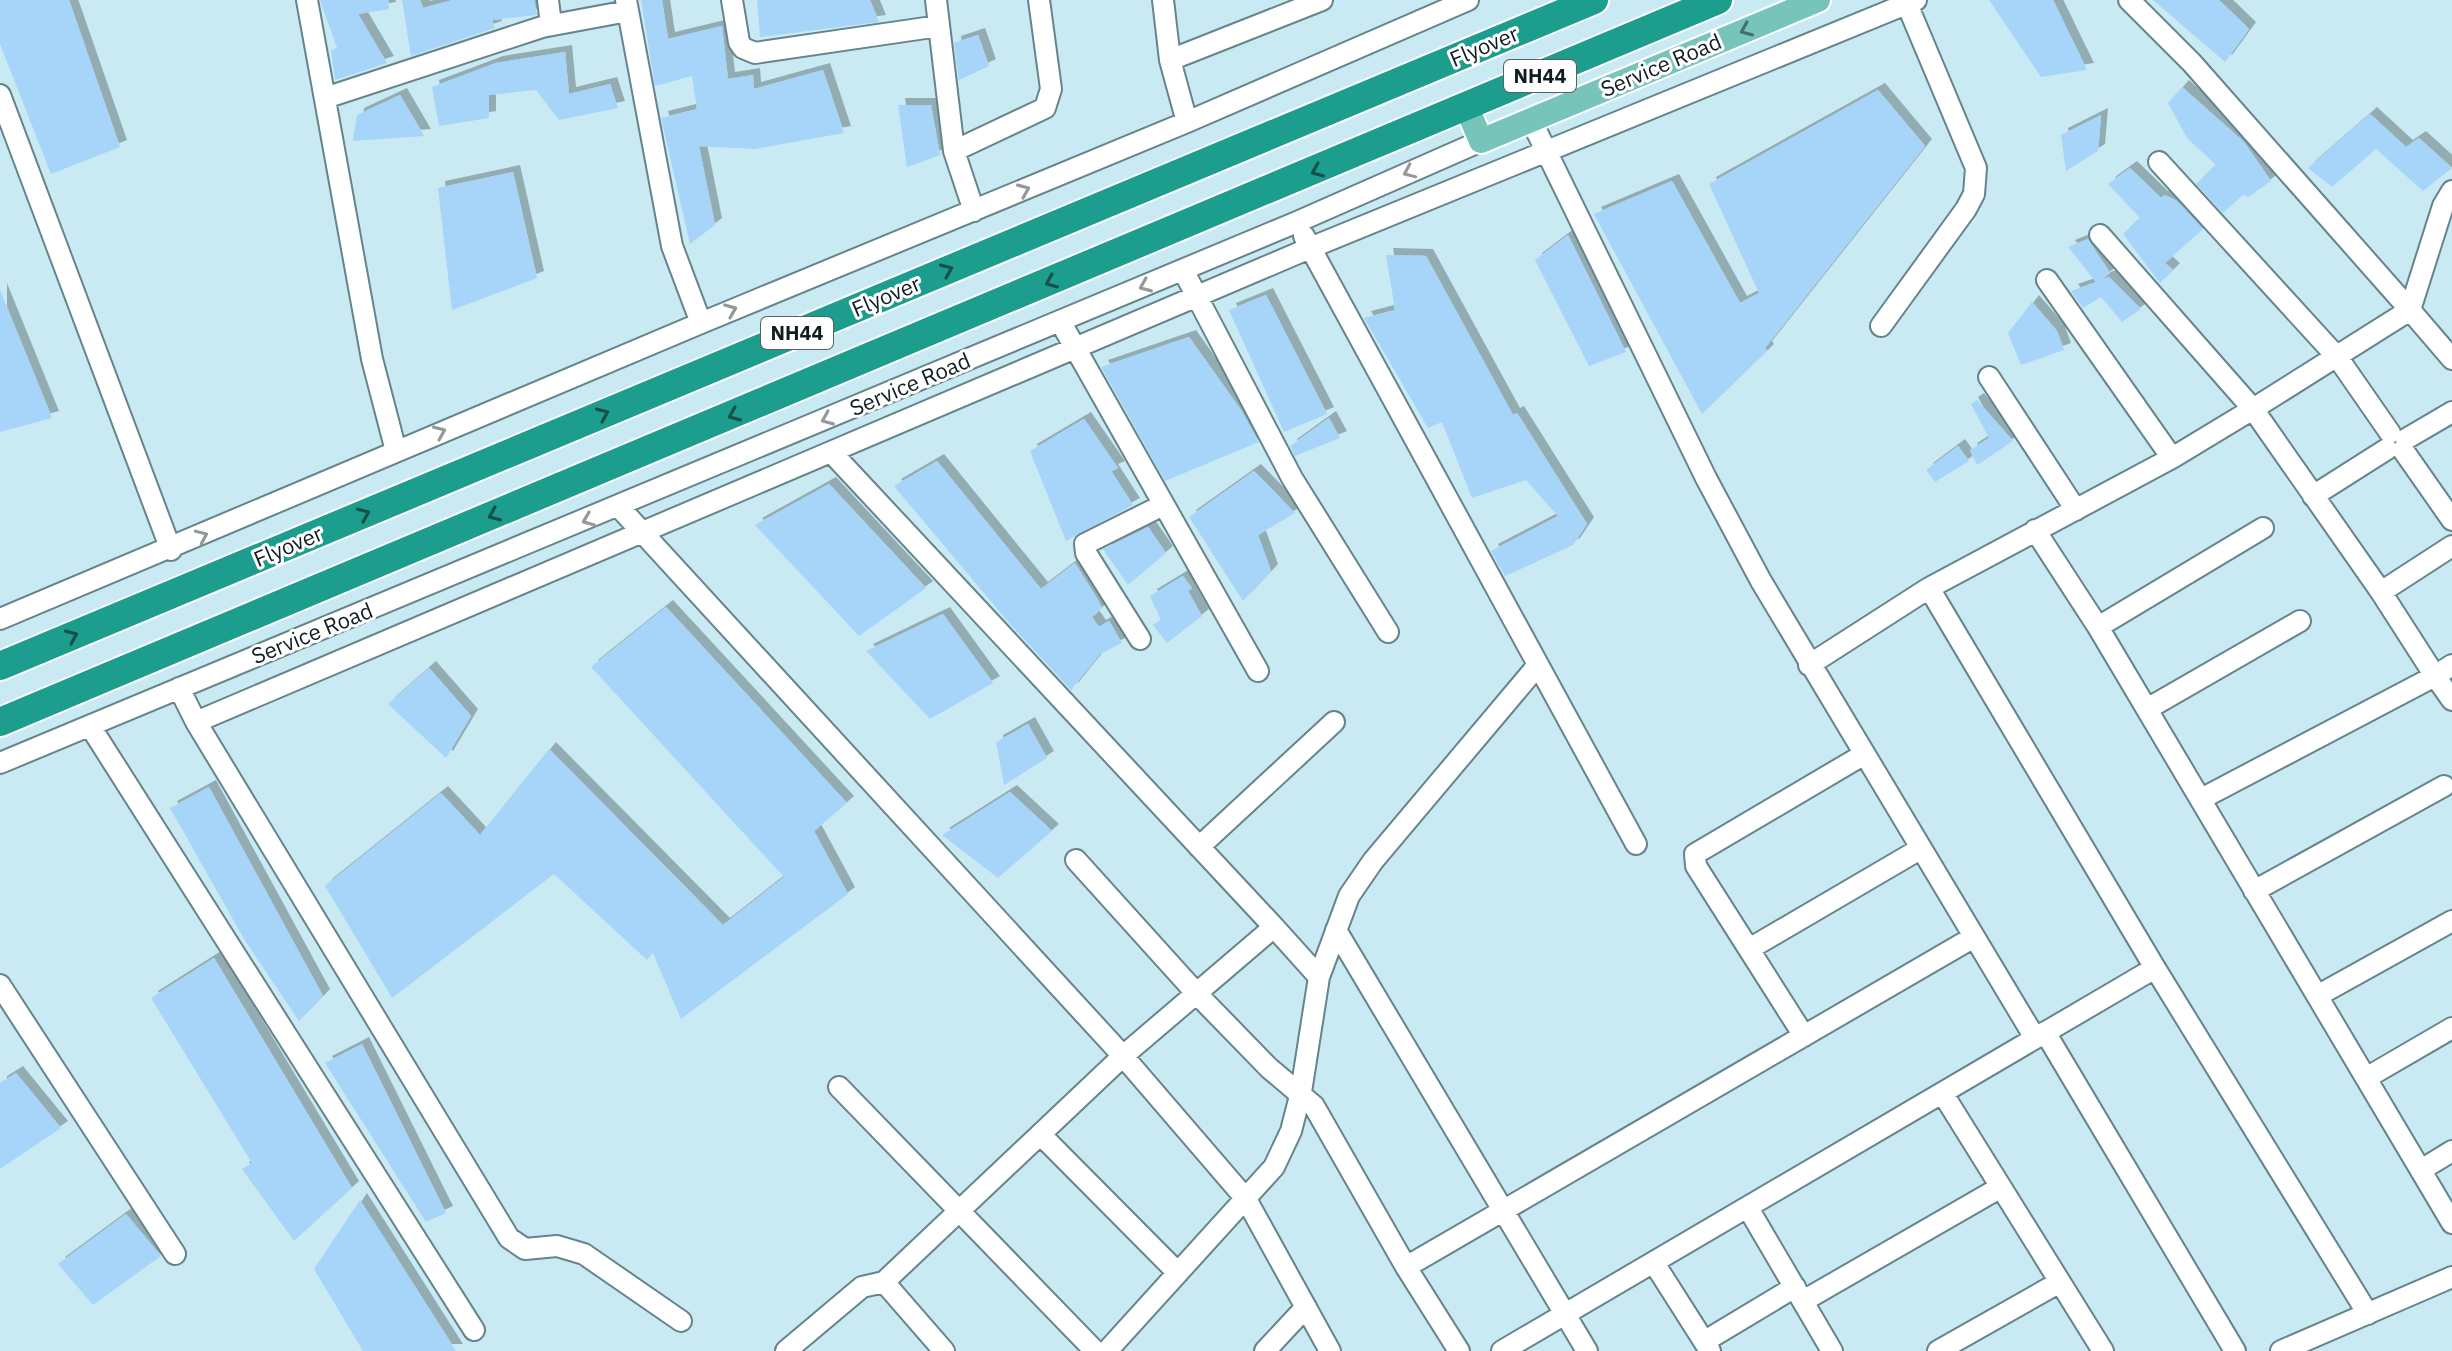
<svg xmlns="http://www.w3.org/2000/svg" width="2452" height="1351" viewBox="0 0 2452 1351" font-family="'IBM Plex Sans',sans-serif">
	<style>
		.building { fill: #a7d4f9; filter: url(#shadow) }
		.lines { fill: none; stroke-linecap: round; stroke-linejoin: round }
		.minor-casing { stroke: #65848b; stroke-width: 24 }
		.major-casing { stroke: #fff; stroke-width: 28 }
		.highway-casing { stroke: #fff; stroke-width: 32 }
		.minor { stroke: #fff; stroke-width: 20 }
		.major { stroke: #77c4bb; stroke-width: 24 }
		.highway { stroke: #1d9d8d; stroke-width: 28 }
		.oneway { stroke: #44706d }
		.oneway2 { stroke: #15504b }
		.oneway3 { stroke: #93999a }
		.labels { text-anchor: middle; stroke-width: 6; stroke-linejoin: round; paint-order: stroke }
		.shield { fill: #fff; stroke: #586062; stroke-width: 2 }
		.shield-label { font-size: 20px; font-weight: bold; fill: #101c1f }
		.street-label { font-size: 22px; fill: #101c1f; stroke: #fff }
	</style>
	<defs>
		<filter id="shadow"><feDropShadow dx="7" dy="-7" stdDeviation="0" flood-color="#0004"/></filter>
	</defs>
	<rect width="100%" height="100%" fill="#c9eaf2"/>
	<path class="building" d="M0,0H69L120,147L51,174L0,44Z
		M320,0H388L389,9L358,14L387,63L335,80L331,50L337,48Z
		M402,0H420L423,8L453,0H534L537,15L492,20L495,28L411,56Z
		M641,0H662L668,39L722,26L728,79L753,75L754,89L823,70L844,133L755,149L699,146L715,225L690,244L661,118L697,109L692,76L655,86Z
		M757,0H870L879,22L760,37Z
		M1989,0H2053L2087,70L2041,77Z
		M2153,0H2219L2249,29L2225,62Z
		M978,35L989,66L959,80L954,43Z
		M565,52L569,94L610,84L618,108L559,120L536,90L489,95V118L439,126L432,87L496,63Z
		M2182,87L2244,142L2271,181L2248,197L2243,195L2223,213L2196,184L2216,165L2187,138L2168,103Z
		M1878,90L1925,146L1765,348L1767,351L1702,414L1594,214L1672,181L1740,303L1759,293L1709,184Z
		M400,95L424,136L353,141L357,115Z
		M898,105H931L940,155L907,167Z
		M2370,114L2406,147L2419,138L2452,168L2423,191L2376,149L2332,187L2308,168Z
		M2101,115L2098,151L2066,171L2061,135Z
		M2130,168L2161,198L2165,195L2177,201L2203,229L2165,263L2173,270L2160,283L2123,234L2140,218L2108,184Z
		M513,172L537,278L452,310L438,188Z
		M1568,235L1626,352L1589,366L1535,260Z
		M2088,239L2110,273L2101,280L2109,277L2141,309L2122,322L2101,297L2083,308L2071,291L2096,282L2068,247Z
		M1386,255L1426,256L1513,415L1517,413L1587,524L1573,545L1505,576L1491,551L1558,516L1526,480L1472,498L1442,422L1428,428L1364,318L1395,310Z
		M0,290L52,418L0,432Z
		M1266,295L1327,414L1284,432L1229,310Z
		M2032,302L2057,331L2064,350L2021,365L2008,333Z
		M1189,337L1241,410L1259,442L1165,481L1101,367Z
		M1977,400L2013,441L1977,465L1970,450L1989,438L1971,404Z
		M1329,418L1340,438L1295,456L1290,446Z
		M1084,419L1118,468L1111,471L1133,505L1066,541L1030,451Z
		M1958,446L1969,461L1935,482L1926,470Z
		M937,461L1041,589L1075,563L1098,600L1102,608L1092,617L1099,627L1109,621L1122,643L1100,654L1071,690L1010,624L894,486Z
		M1254,471L1295,513L1258,535L1271,571L1243,601L1189,517Z
		M829,484L926,588L859,636L755,525Z
		M1148,527L1166,553L1128,585L1103,549Z
		M1183,576L1192,588L1188,591L1202,616L1167,643L1153,625L1161,620L1150,596Z
		M666,607L847,803L814,831L848,894L681,1019L653,953L647,960L554,874L392,998L325,886L441,793L480,835L549,749L723,925L784,877L591,667Z
		M943,614L993,683L930,719L866,651Z
		M429,668L471,716L446,758L388,704Z
		M1028,724L1047,758L1004,785L996,742Z
		M209,787L323,996L299,1021L244,939L170,808Z
		M1010,792L1052,831L998,878L942,835Z
		M214,958L352,1188L294,1241L242,1169L252,1163L151,998Z
		M362,1044L446,1213L426,1222L325,1063Z
		M16,1073L61,1128L0,1169V1083Z
		M360,1200L456,1351H363L314,1269Z
		M126,1214L161,1256L93,1305L58,1264Z"/>
	<g class="lines">
		<g class="minor-casing">
			<path id="minor" d="M307,0L372,359L396,451
				M548,0L551,25
				M626,0L672,246L701,323
				M732,0L739,42L743,48L755,53L939,26
				M936,0L954,151L974,211
				M1163,0L1170,60L1187,122
				M1170,60L1322,0
				M0,95L171,550
				M325,98L542,27L628,11
				M1531,120L1706,478L1761,581L2035,1038
				M954,151L1045,108L1051,89L1039,0
				M2159,162L2338,358L2390,433
				M2452,191L2443,206L2410,310L2452,359
				M2100,235L2253,409L2410,310L2192,63L2129,0
				M1304,236L1636,844
				M1183,270L1292,478L1388,632
				M2047,280L2172,458
				M1060,321L1258,671
				M1881,326L1966,209L1974,194L1976,168L1907,4
				M1989,377L2076,510
				M2406,439L2452,412
				M2403,450L2452,520
				M832,453L1274,927L1123,1056L1246,1199L1330,1351
				M2313,496L2387,449
				M619,507L1123,1056L884,1282L944,1351
				M2035,530L2098,627L2452,1223
				M1929,588L2155,968L2368,1314
				M2381,592L2452,546
				M0,619L701,323L1187,122L1468,0
				M2098,627L2263,528
				M1140,639L1086,553L1085,544L1161,506
				M1809,665L1929,588L2172,458L2253,409L2381,592L2435,676L2452,665
				M179,688L196,722
				M2147,709L2300,621
				M90,726L474,1330
				M0,763L1297,222L1481,141
				M2201,799L2435,676L2452,700
				M1199,847L1334,722
				M1076,860L1197,994L1269,1068L1314,1106L1406,1267L1459,1351
				M2254,891L2444,786
				M1336,930L1587,1351
				M1749,949L1920,849
				M1319,977L1349,896L1373,861L1538,665
				M0,985L175,1254
				M2317,996L2452,921
				M2045,1032L2235,1351
				M1804,1036L1696,866L1695,854L1863,755
				M2366,1078L2452,1028
				M839,1087L1095,1351
				M1943,1094L2103,1351
				M1041,1135L1178,1273
				M2421,1170L2452,1151
				M1748,1208L1832,1351
				M1654,1263L1710,1351
				M1406,1267L1974,937
				M1803,1301L2001,1187
				M681,1321L584,1254L557,1246L525,1249L509,1238L196,722L1310,248L1916,0
				M1705,1341L1795,1287
				M786,1351L862,1287L884,1282
				M1107,1351L1274,1167L1291,1131L1301,1092L1319,977L1274,927
				M1265,1351L1306,1307
				M1502,1351L2155,968
				M1938,1351L2060,1282
				M2281,1351L2452,1277"/>
		</g>
		<g class="major-casing">
			<path id="major" d="M1467,108L1481,141L1818,0"/>
		</g>
		<g class="highway-casing">
			<path id="highway" d="M0,666L1594,0
				M0,722L1718,0"/>
		</g>
		<use href="#minor" class="minor"/>
		<use href="#major" class="major"/>
		<use href="#highway" class="highway"/>
	</g>
	<defs><path id="oneway-chevron" d="M-2-3.5L2.5 0L-2 3.5" fill="none" stroke-width="1.6" stroke-linecap="round" stroke-linejoin="round" transform="scale(2)"/></defs>
	<use class="oneway" href="#oneway-chevron" transform="translate(1746 30) rotate(157)"/>
	<g class="oneway2">
		<use href="#oneway-chevron" transform="translate(1317 171) rotate(157)"/>
		<use href="#oneway-chevron" transform="translate(947 270) rotate(-23)"/>
		<use href="#oneway-chevron" transform="translate(1051 282) rotate(157)"/>
		<use href="#oneway-chevron" transform="translate(603 414) rotate(-23)"/>
		<use href="#oneway-chevron" transform="translate(734 415) rotate(157)"/>
		<use href="#oneway-chevron" transform="translate(364 514) rotate(-23)"/>
		<use href="#oneway-chevron" transform="translate(494 515) rotate(157)"/>
		<use href="#oneway-chevron" transform="translate(72 636) rotate(-23)"/>
	</g>
	<g class="oneway3">
		<use href="#oneway-chevron" transform="translate(1409 172) rotate(156)"/>
		<use href="#oneway-chevron" transform="translate(1024 190) rotate(-23)"/>
		<use href="#oneway-chevron" transform="translate(1145 286) rotate(157)"/>
		<use href="#oneway-chevron" transform="translate(731 310) rotate(-22)"/>
		<use href="#oneway-chevron" transform="translate(827 419) rotate(157)"/>
		<use href="#oneway-chevron" transform="translate(440 432) rotate(-23)"/>
		<use href="#oneway-chevron" transform="translate(588 520) rotate(158)"/>
		<use href="#oneway-chevron" transform="translate(202 536) rotate(-24)"/>
	</g>
	<g class="labels">
		<g class="shield">
			<rect x="1504" y="60" width="72" height="32" rx="6"/>
			<rect x="761" y="317" width="72" height="32" rx="6"/>
		</g>
		<g class="shield-label">
			<text x="1540" y="83">NH44</text>
			<text x="797" y="340">NH44</text>
		</g>
		<g class="street-label">
			<text transform="translate(1484 46) rotate(-23)" y="8">Flyover</text>
			<text transform="translate(1661 65) rotate(-23)" y="8">Service Road</text>
			<text transform="translate(886 296) rotate(-23)" y="8">Flyover</text>
			<text transform="translate(910 384) rotate(-23)" y="8">Service Road</text>
			<text transform="translate(288 546) rotate(-23)" y="8">Flyover</text>
			<text transform="translate(312 633) rotate(-22)" y="8">Service Road</text>
		</g>
	</g>
</svg>
